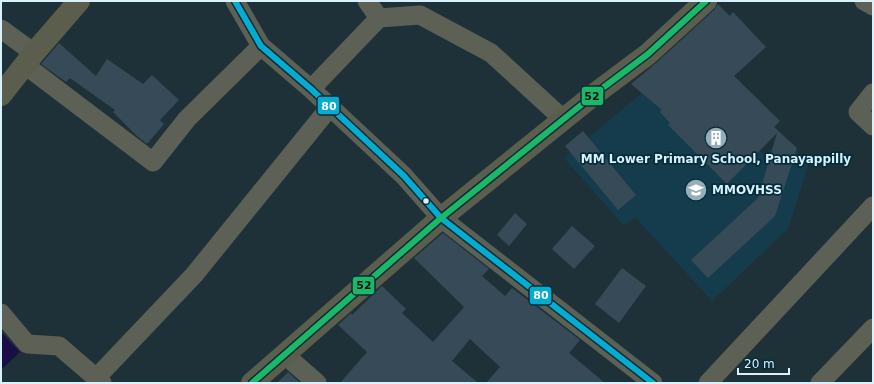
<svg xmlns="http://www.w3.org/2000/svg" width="874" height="384" viewBox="0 0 874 384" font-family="'DejaVu Sans',sans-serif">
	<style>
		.built { fill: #153c4c }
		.water { fill: #1b0e44 }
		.building { fill: #364b57 }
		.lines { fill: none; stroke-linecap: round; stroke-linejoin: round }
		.street { stroke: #5c6055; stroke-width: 19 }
		.secondary { stroke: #5b5e4d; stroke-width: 22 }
		.bus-1-casing { stroke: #062c3a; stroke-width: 9 }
		.bus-2-casing { stroke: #062c3a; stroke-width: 9 }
		.bus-1 { stroke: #06acd0; stroke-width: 6 }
		.bus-2 { stroke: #1ab867; stroke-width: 6 }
		.bus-dot { fill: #d7f1fd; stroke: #062c3a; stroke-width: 1.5 }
		.labels { text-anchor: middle; stroke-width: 3.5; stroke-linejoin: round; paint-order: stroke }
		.poi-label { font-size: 12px; font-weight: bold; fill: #d7f1fd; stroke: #062c3a }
		.line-badge { stroke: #062c3a; stroke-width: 1.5 }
		.badge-label { font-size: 11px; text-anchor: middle; font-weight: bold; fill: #fff }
		.pale-badge-label { font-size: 11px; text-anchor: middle; font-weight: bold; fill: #111 }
	</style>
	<rect width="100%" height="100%" fill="#1e3139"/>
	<path class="built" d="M667,72L760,151L765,154L779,144L790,145L809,163L788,229L712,301L635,217L624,226L564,158Z"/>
	<path class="water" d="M1,332L20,352L1,370Z"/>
	<path class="building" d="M718,4L730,16L733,12L766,47L734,76L780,121L774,127L797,148L775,216L708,278L691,260L758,198L777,133L727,184L668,125L670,123L660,112L662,110L631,84L656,63L714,10Z
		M59,43L96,76L107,59L143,84L152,75L179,100L160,120L164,124L147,144L137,136L113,112L115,110L70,78L66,82L41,64Z
		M583,131L636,195L618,210L565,146Z
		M515,213L527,224L509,246L497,235Z
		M572,226L595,246L574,269L552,249Z
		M443,233L489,269L482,276L505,296L512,288L580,340L569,353L605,383H486L500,367L470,339L452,361L478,383H340L367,352L338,325L351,313L352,315L382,286L406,309L402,313L433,342L464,307L414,258Z
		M622,268L646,286L619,323L595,304Z
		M288,372L300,383H277Z"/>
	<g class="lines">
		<path class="street" d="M235,1L261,46L311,89L404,176L441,218L653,383
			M367,1L379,18
			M864,1L873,6
			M1,29L34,53
			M25,65L153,162L187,119L261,46
			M311,89L379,18L420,15L491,53L563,119
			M873,93L858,112L873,126
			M1,313L27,344L59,346L102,383
			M285,355L317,383
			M97,377L194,275L330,107
			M708,383L873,206
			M820,383L873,328"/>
		<path class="secondary" d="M1,95L34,53L79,1
			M252,383L441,218L596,93L648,54L706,1"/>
		<g class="bus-1-casing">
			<path id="bus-1" d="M235,1L261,46L311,89L404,176L441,218L653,383"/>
		</g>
		<g class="bus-2-casing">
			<path id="bus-2" d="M252,383L441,218L596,93L648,54L706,1"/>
		</g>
		<use href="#bus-1" class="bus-1"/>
		<use href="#bus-2" class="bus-2"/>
	</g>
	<defs>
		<g id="building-disc" transform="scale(1.15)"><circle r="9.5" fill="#96aeb8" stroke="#062c3a"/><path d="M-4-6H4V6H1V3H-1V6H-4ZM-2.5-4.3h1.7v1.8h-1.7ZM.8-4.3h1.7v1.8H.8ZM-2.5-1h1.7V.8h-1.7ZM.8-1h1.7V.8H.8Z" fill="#fff"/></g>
		<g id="school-disc" transform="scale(1.15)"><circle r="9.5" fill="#96aeb8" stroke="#062c3a"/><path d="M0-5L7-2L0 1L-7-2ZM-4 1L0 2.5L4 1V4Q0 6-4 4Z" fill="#fff"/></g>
	</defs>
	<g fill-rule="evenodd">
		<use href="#building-disc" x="716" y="138"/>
		<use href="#school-disc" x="696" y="190"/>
	</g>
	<circle class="bus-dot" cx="426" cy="201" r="3.5"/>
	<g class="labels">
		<g class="poi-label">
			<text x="716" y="163">MM Lower Primary School, Panayappilly</text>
			<text x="712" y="194" text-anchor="start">MMOVHSS</text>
		</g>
	</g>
	<g class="line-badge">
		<rect x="581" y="86" width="23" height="20" rx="4" fill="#1ab867"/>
		<rect x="317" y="96" width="23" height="19" rx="4" fill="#06acd0"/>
		<rect x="352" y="276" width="23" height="19" rx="4" fill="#1ab867"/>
		<rect x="529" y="286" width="23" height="19" rx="4" fill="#06acd0"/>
	</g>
	<g class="badge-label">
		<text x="329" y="110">80</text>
		<text x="541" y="299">80</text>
	</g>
	<g class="pale-badge-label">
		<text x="592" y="100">52</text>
		<text x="364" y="289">52</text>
	</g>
	<rect width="874" height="384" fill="none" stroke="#d7f1fd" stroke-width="4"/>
	<path d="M738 368v6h51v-6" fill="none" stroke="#d7f1fd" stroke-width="2"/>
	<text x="744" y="368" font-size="12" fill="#d7f1fd" stroke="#062c3a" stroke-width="3" paint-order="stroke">20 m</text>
</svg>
